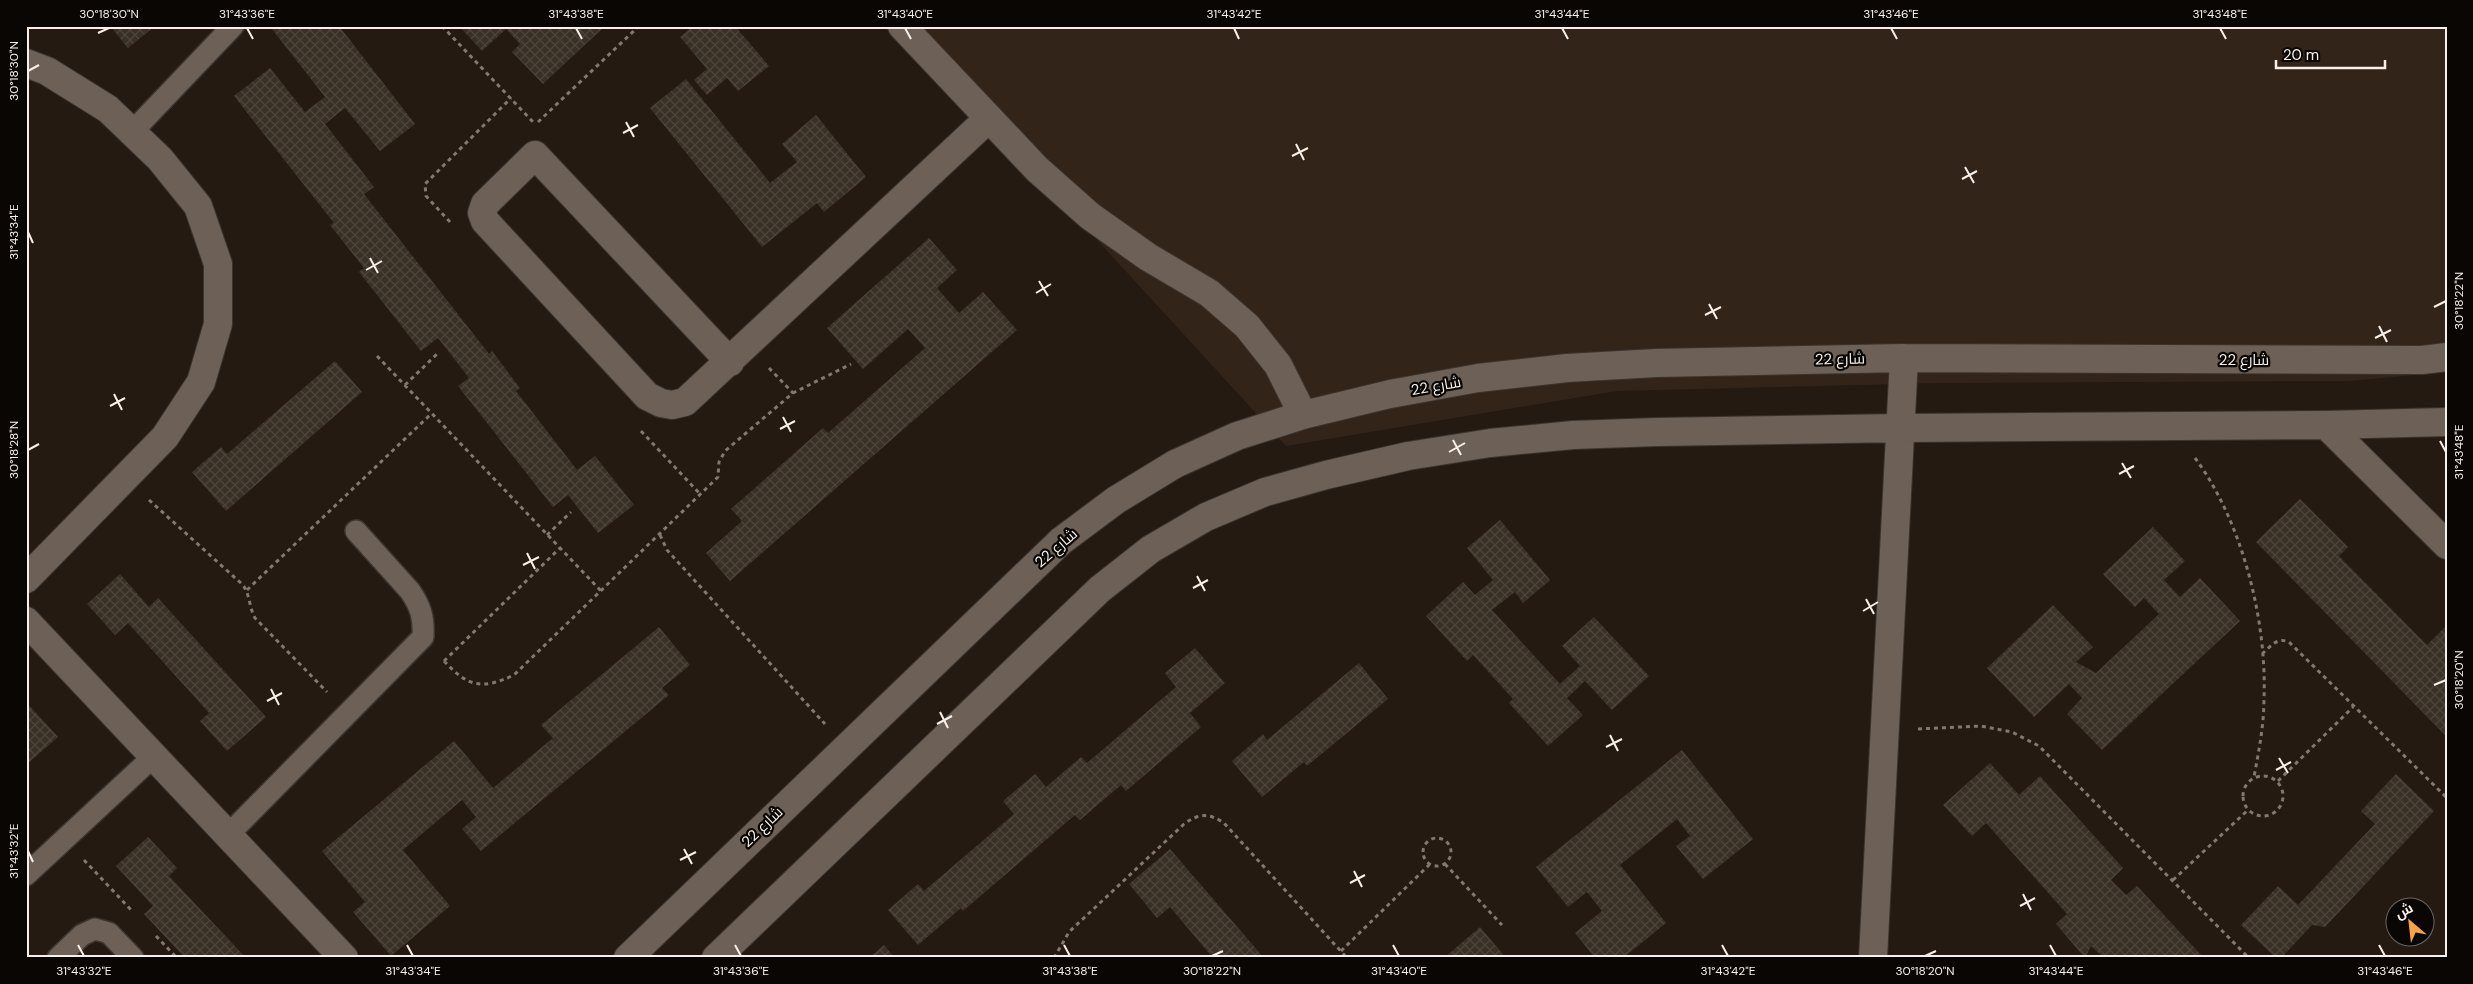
<svg xmlns="http://www.w3.org/2000/svg" width="2473" height="984" viewBox="0 0 2473 984" font-family="'DM Sans',Cairo,sans-serif">
	<style>
		.commercial { fill: #322418 }
		.building { fill: url(#building-cross-hatch) }
		.lines { fill: none; stroke-linecap: round; stroke-linejoin: round }
		.lane-casing { stroke: #3b3430; stroke-width: 24 }
		.street-casing { stroke: #3b3430; stroke-width: 30 }
		.path { stroke: #817870; stroke-width: 3; stroke-dasharray: 4 4; stroke-linecap: butt }
		.lane { stroke: #6d6157; stroke-width: 21 }
		.street { stroke: #6d6157; stroke-width: 28 }
		.ticks { fill: none; stroke: #f7f0ea; stroke-width: 2 }
		.labels { text-anchor: middle; stroke-width: 4.5; stroke-linejoin: round; paint-order: stroke }
		.street-label { font-size: 15px; fill: #f7f0ea; stroke: #090604 }
		.neatline { fill: none; stroke: #f7f0ea; stroke-width: 2 }
		.ticks-label { font-size: 12px; text-anchor: middle; fill: #f7f0ea }
	</style>
	<defs>
		<pattern id="building-cross-hatch" width="8" height="8" patternUnits="userSpaceOnUse" patternTransform="scale(1.25)"><rect width="8" height="8" fill="#393126"/><path d="M0 0l8 8M0 8l8-8" fill="none" stroke="#4d453b"/></pattern>
	</defs>
	<rect width="100%" height="100%" fill="#241a11"/>
	<path class="commercial" d="M901,26H2447V372L2350,381L1940,383L1617,391L1286,446Z"/>
	<path class="building" d="M110,26H155L128,48Z
		M276,26H339L415,124L380,151L345,108L325,124L374,187L364,194L489,354L492,351L520,388L516,391L577,470L595,456L634,505L598,533L568,495L553,507L458,386L469,378L438,338L421,351L359,272L364,268L330,225L334,223L234,96L270,68L305,112L325,97L272,29Z
		M459,26H605L543,84L512,52L520,44L506,29L482,51Z
		M693,26H735L769,66L738,91L727,78L707,95L694,80L707,69L680,37Z
		M686,79L770,183L797,162L782,144L816,115L866,177L824,212L817,203L762,247L650,108Z
		M929,238L957,270L937,288L959,313L983,292L1017,330L730,581L706,553L742,521L731,509L823,428L828,433L925,348L908,329L863,369L827,328Z
		M335,361L362,392L226,511L192,472L221,447L227,454Z
		M2300,499L2348,547L2339,556L2427,645L2445,627L2447,629V737L2256,542Z
		M1500,520L1550,580L1523,603L1515,592L1492,610L1560,684L1580,666L1562,646L1594,617L1649,676L1612,710L1585,681L1567,698L1583,715L1548,746L1509,703L1513,699L1473,655L1467,661L1426,616L1463,582L1475,595L1493,580L1467,548Z
		M2153,527L2185,561L2164,580L2180,597L2200,578L2240,621L2102,750L2067,714L2082,698L2069,684L2034,717L1987,668L2053,605L2093,647L2076,662L2096,673L2159,614L2144,598L2135,607L2103,574Z
		M120,574L149,607L158,598L266,717L227,751L200,721L209,713L128,623L115,635L87,604Z
		M659,627L690,665L662,688L669,695L481,851L462,829L476,817L462,800L403,850L450,906L391,956L353,912L365,902L322,851L454,741L493,788L553,738L541,725Z
		M1195,648L1225,683L1190,713L1201,727L1126,791L1121,785L1080,820L1075,815L963,911L961,908L918,945L888,910L918,884L924,891L1014,814L1003,801L1035,774L1046,787L1081,757L1087,763L1176,687L1165,673Z
		M1359,663L1388,699L1307,766L1304,762L1262,797L1232,761L1263,734L1267,740Z
		M27,703L58,737L26,765V704Z
		M1682,750L1753,839L1703,879L1676,846L1690,836L1677,819L1620,865L1666,923L1623,958H1595L1575,933L1602,911L1587,892L1568,907L1536,867Z
		M1990,763L2019,795L2040,776L2123,868L2111,880L2126,895L2137,886L2204,958H2104L2091,946L2085,958L2056,924L2067,914L1986,823L1972,836L1943,805Z
		M2396,774L2434,811L2325,927L2312,925L2281,958H2276L2241,925L2278,886L2298,905L2375,824L2361,811Z
		M148,837L177,868L169,876L246,958H185L144,914L153,906L116,866Z
		M1170,849L1264,958H1213L1170,907L1157,918L1129,884Z
		M1480,927L1506,958H1444Z
		M884,945L895,958H869Z"/>
	<g class="lines">
		<g class="lane-casing">
			<path id="lane" d="M132,132L233,26
				M228,835L423,637C424,618 421,607 410,591L356,531
				M26,875L154,756
				M58,958L82,935L95,929L109,933L133,958"/>
		</g>
		<g class="street-casing">
			<path id="street" d="M902,26L1037,169L1090,216L1148,257L1209,293L1247,326L1278,365L1303,415
				M26,63L47,71L108,109L160,159L198,206L218,264V324L201,382L165,437L26,579
				M730,362L535,155L485,204L482,213L485,221L647,396L661,403L672,405L685,402L989,118
				M2326,425L2447,545
				M26,621L344,958
				M628,958L1061,541L1116,500L1175,464L1237,436L1303,415L1390,394L1478,378L1567,368L1656,363L1904,358L2422,360L2447,357
				M716,958L1100,589L1151,549L1206,517L1265,492L1326,475L1408,456L1490,443L1573,435L1657,432L1901,428L2326,425L2447,422
				M1873,958L1904,358"/>
		</g>
		<path class="path" d="M442,26L533,122
			M538,122L639,26
			M450,222L426,196L425,184L511,98
			M377,356L602,592
			M769,368L793,393
			M405,385L437,354
			M641,431L701,495
			M2195,458C2242,521 2267,620 2264,698C2264,725 2259,750 2254,777
			M149,500L243,585C250,595 249,607 255,618L327,692
			M547,535L571,512
			M660,535L667,550L825,724
			M247,590L432,413
			M2262,654C2271,646 2277,637 2289,642L2447,798
			M444,661C468,687 482,690 514,675L718,477L719,462L725,451L793,393L851,364
			M444,661L560,548
			M1918,729L1981,726L2012,732L2039,746L2249,958
			M2243 796a20 20 0 1 1 40 0a20 20 0 1 1-40 0Z
			M2278,781L2353,707
			M1423 852a14 14 0 1 1 28 0a14 14 0 1 1-28 0Z
			M84,860L133,912
			M1445,864L1502,925
			M2173,880L2248,810
			M156,936L177,958
			M1341,951L1429,865
			M1054,958L1069,932L1184,824C1199,813 1209,813 1224,823L1347,958"/>
		<use href="#lane" class="lane"/>
		<use href="#street" class="street"/>
	</g>
	<path class="ticks" d="M247,28L253,39M576,28L582,39M905,28L911,39M1234,28L1239,39M1562,28L1568,39M1891,28L1897,39M2220,28L2226,39M98,33L109,28M28,71L39,65M626,122L634,137M623,133L638,125M1296,144L1304,160M1292,156L1308,148M1965,167L1974,183M1962,179L1977,171M28,232L33,243M370,258L378,273M366,270L382,261M1039,281L1048,296M1036,293L1051,284M1709,304L1717,319M2434,307L2446,301M1705,315L1721,307M2379,326L2387,342M2375,338L2391,330M114,394L122,410M110,406L125,398M783,417L791,432M780,429L795,421M1453,440L1461,455M2440,441L2446,452M28,450L39,444M1449,452L1465,443M2122,463L2131,478M2119,474L2134,466M527,553L535,569M523,565L539,557M1197,576L1205,591M1193,588L1208,580M1866,599L1874,614M1863,611L1878,602M2434,685L2446,680M271,689L279,705M267,701L282,693M940,712L948,728M937,724L952,716M1610,735L1618,751M1606,747L1622,739M2279,758L2288,773M2276,770L2291,762M684,849L692,864M28,851L33,862M680,860L696,852M1354,871L1362,887M1350,883L1365,875M2023,894L2031,910M2020,906L2035,898M78,945L84,956M407,945L413,956M735,945L741,956M1064,945L1070,956M1393,945L1399,956M1722,945L1728,956M2050,945L2056,956M2379,945L2385,956M1212,956L1223,951M1925,956L1936,951"/>
	<g class="labels">
		<g class="street-label">
			<text transform="translate(1840 359) rotate(-1)" y="5">شارع 22</text>
			<text x="2244" y="365">شارع 22</text>
			<text transform="translate(1436 386) rotate(-10)" y="5">شارع 22</text>
			<text transform="translate(1056 548) rotate(-41)" y="5">شارع 22</text>
			<text transform="translate(762 827) rotate(-44)" y="5">شارع 22</text>
		</g>
	</g>
	<rect width="2473" height="984" fill="none" stroke="#090604" stroke-width="55"/>
	<g transform="translate(2410 922) rotate(332)"><circle r="24" fill="#090604" stroke="#686460"/>
	<path d="M0-4L9 19L0 12L-9 19Z" fill="#f6a247"/>
	<text y="-8" font-size="14" font-weight="bold" text-anchor="middle" fill="#f7f0ea">ش</text>
	</g>
	<path d="M2276 60v8h109v-8" fill="none" stroke="#f7f0ea" stroke-width="2.5"/>
	<text x="2283" y="60" font-size="15" fill="#f7f0ea" stroke="#090604" stroke-width="4" paint-order="stroke">20 m</text>
	<rect x="28" y="28" width="2418" height="928" class="neatline"/>
	<g class="ticks-label">
		<text x="109" y="18">30°18'30"N</text>
		<text x="247" y="18">31°43'36"E</text>
		<text x="576" y="18">31°43'38"E</text>
		<text x="905" y="18">31°43'40"E</text>
		<text x="1234" y="18">31°43'42"E</text>
		<text x="1562" y="18">31°43'44"E</text>
		<text x="1891" y="18">31°43'46"E</text>
		<text x="2220" y="18">31°43'48"E</text>
		<text transform="translate(14 71) rotate(-90)" y="4">30°18'30"N</text>
		<text transform="translate(14 232) rotate(-90)" y="4">31°43'34"E</text>
		<text transform="translate(2459 301) rotate(-90)" y="4">30°18'22"N</text>
		<text transform="translate(14 450) rotate(-90)" y="4">30°18'28"N</text>
		<text transform="translate(2459 452) rotate(-90)" y="4">31°43'48"E</text>
		<text transform="translate(2459 680) rotate(-90)" y="4">30°18'20"N</text>
		<text transform="translate(14 851) rotate(-90)" y="4">31°43'32"E</text>
		<text x="84" y="975">31°43'32"E</text>
		<text x="413" y="975">31°43'34"E</text>
		<text x="741" y="975">31°43'36"E</text>
		<text x="1070" y="975">31°43'38"E</text>
		<text x="1212" y="975">30°18'22"N</text>
		<text x="1399" y="975">31°43'40"E</text>
		<text x="1728" y="975">31°43'42"E</text>
		<text x="1925" y="975">30°18'20"N</text>
		<text x="2056" y="975">31°43'44"E</text>
		<text x="2385" y="975">31°43'46"E</text>
	</g>
</svg>
